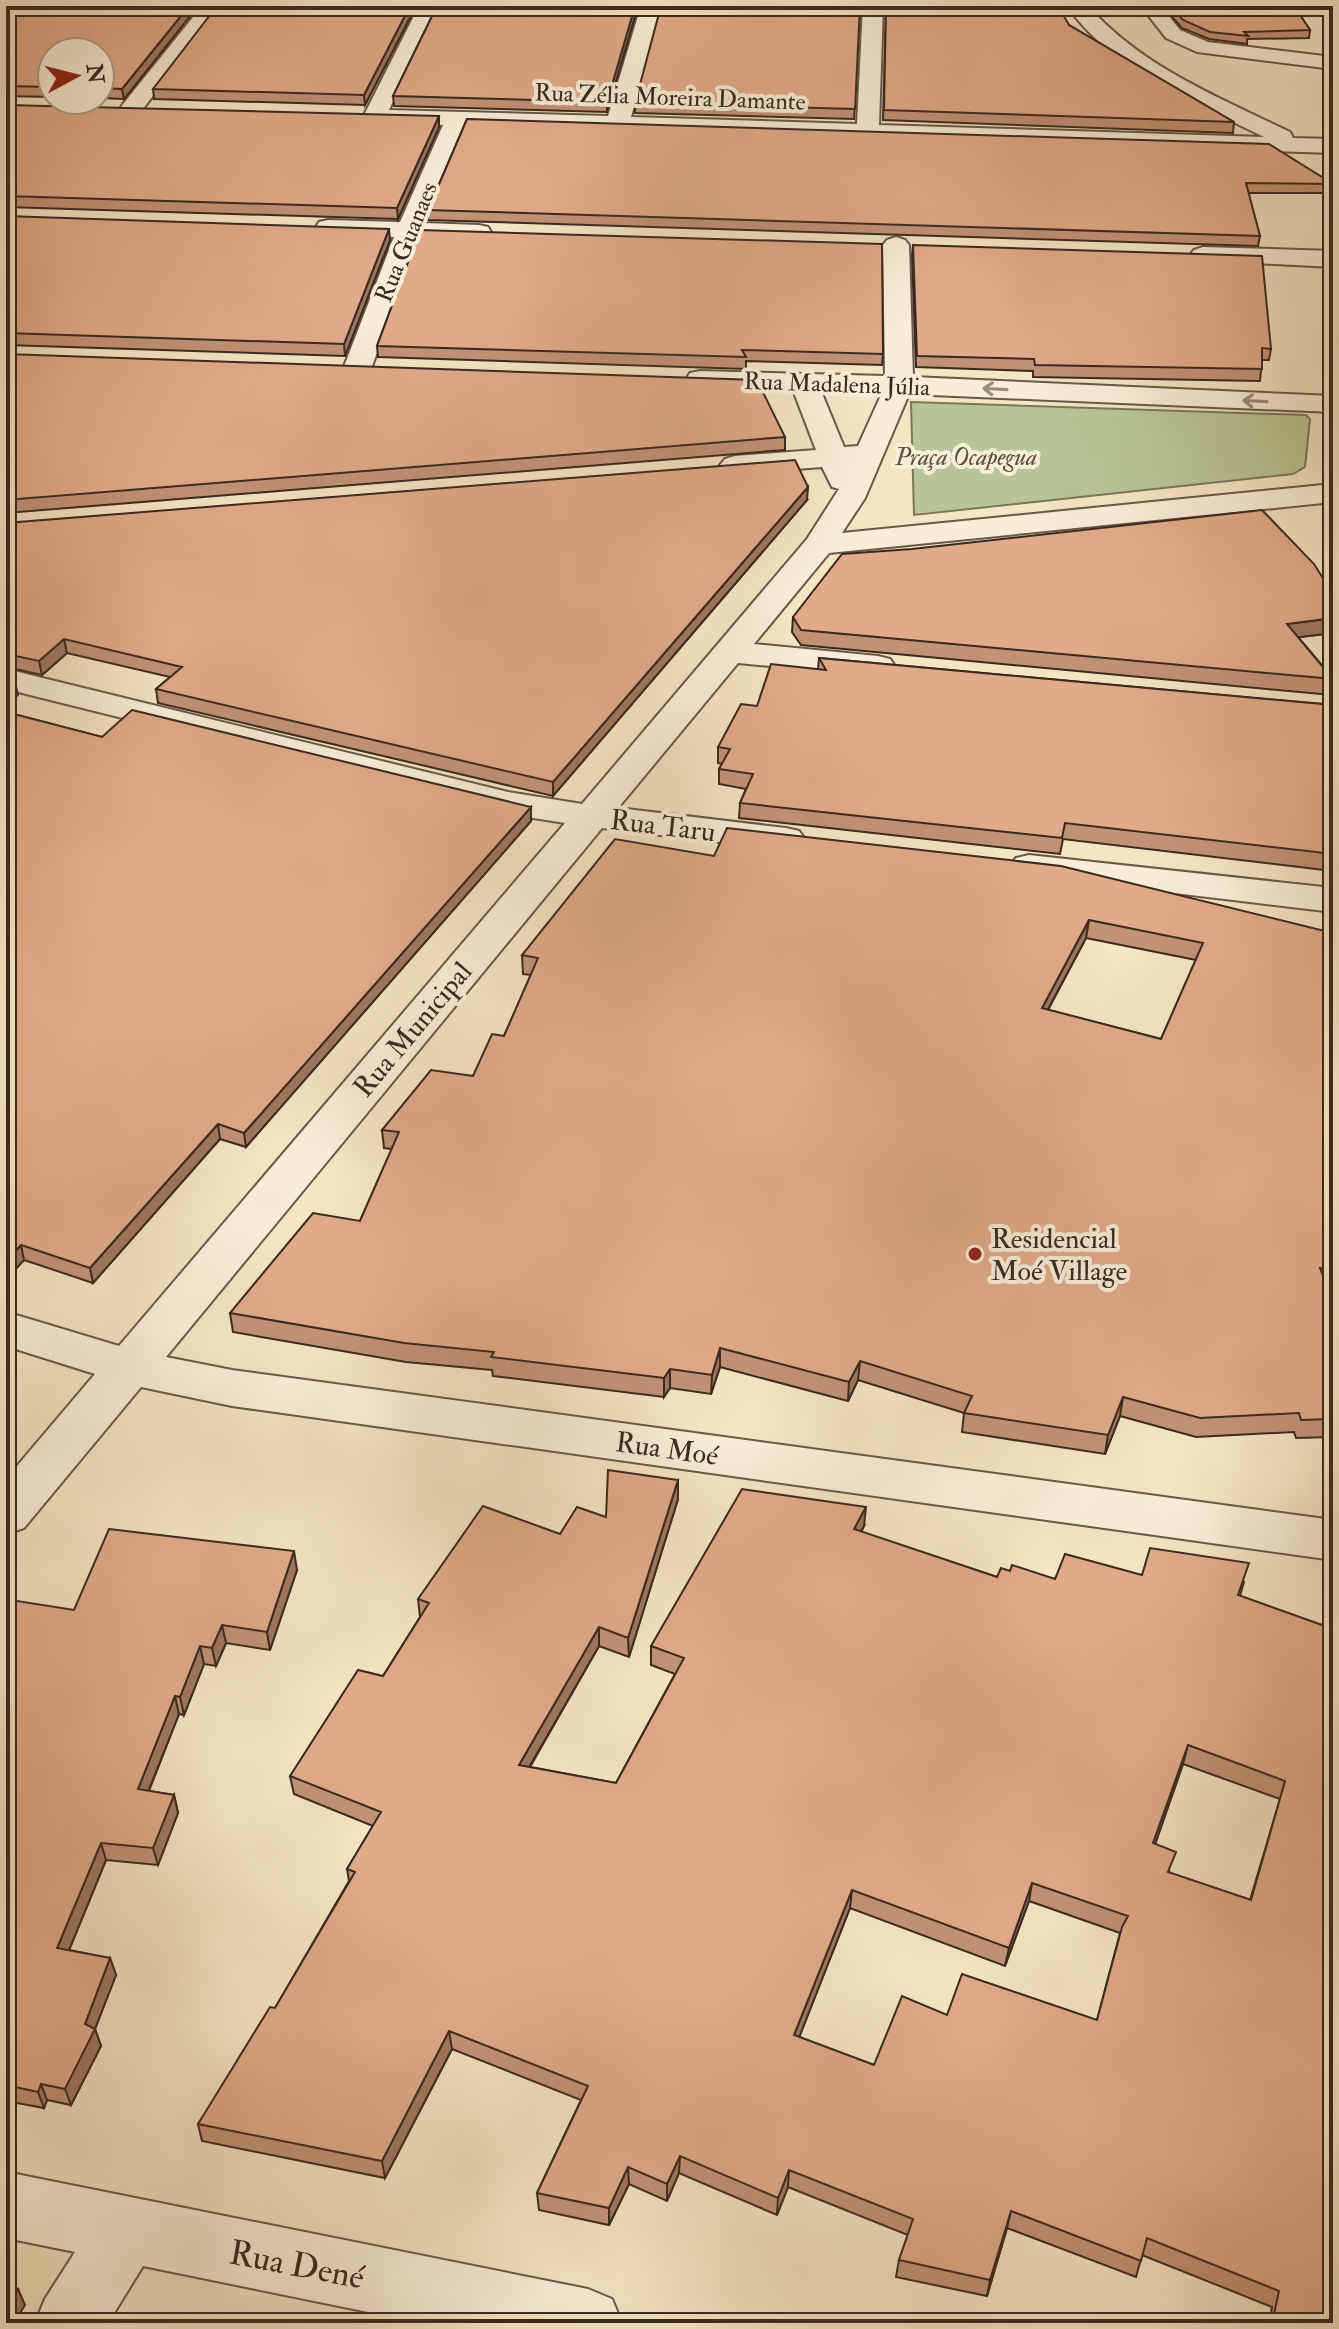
<svg xmlns="http://www.w3.org/2000/svg" width="1339" height="2329" viewBox="0 0 1339 2329" font-family="'IM FELL Double Pica',serif">
	<style>
		.green { fill: #b8c596; stroke: #79775c; stroke-width: 2 }
		.lines { fill: none; stroke-linecap: round; stroke-linejoin: round }
		.street-casing { stroke: #68584a; stroke-width: 4 }
		.street { fill: #f8eed8; fill-rule: evenodd }
		.wall { fill: #c29276; stroke: #3a2921; stroke-width: 2; fill-rule: evenodd }
		.shaded-wall { fill: #9e7760; stroke: #3a2921; stroke-width: 2 }
		.building { fill: #e1aa89; stroke: #3a2921; stroke-width: 2; fill-rule: evenodd }
		.oneway { stroke: #998c7c }
		.poi-dot { fill: #8f2418; stroke: #f8eed8; stroke-width: 3 }
		.labels { text-anchor: middle; stroke-width: 8; stroke-linejoin: round; paint-order: stroke }
		.far-street-label { font-size: 24px; fill: #3a2921; stroke: #f8eed8 }
		.far-park-label { font-size: 24px; font-style: italic; fill: #5a503e; stroke: #f8eed8 }
		.street-label { font-size: 28px; fill: #3a2921; stroke: #f8eed8 }
		.poi-label { font-size: 28px; fill: #3a2921; stroke: #f8eed8; text-anchor: start }
		.near-street-label { font-size: 34px; fill: #3a2921; stroke: #f8eed8 }
	</style>
	<rect width="100%" height="100%" fill="#f4e5c3"/>
	<filter id="stains"><feTurbulence type="fractalNoise" baseFrequency=".0025" numOctaves="4"/><feColorMatrix values="0 0 0 0 .2 0 0 0 0 .09 0 0 0 0 .02 0 0 0 .5 -.17"/></filter>
	<radialGradient id="worn" r=".72"><stop offset=".6" stop-color="#630" stop-opacity="0"/><stop offset="1" stop-color="#630" stop-opacity=".3"/></radialGradient>
	<path class="green" d="M911,402L1306,415L1310,419L1305,467L1293,474L914,515Z"/>
	<g class="lines">
		<g class="street-casing">
			<path id="street" d="M202,6H222L139,114H123L120,109L123,104Z
				M419,6H439L389,110L608,116L641,6H661L631,117L857,124L863,6H883L879,125L1264,137C1194,102 1114,72 1067,6H1088C1142,67 1218,97 1290,132L1293,138L1333,139V153L466,125L424,223L479,225L488,227L491,232L488,237L479,239L419,237L371,369L367,375L357,377L347,375L343,369L394,237L328,234L319,232L316,227L319,222L328,220L400,222L443,125L367,120L364,115Z
				M1141,6H1161L1180,30L1208,42L1333,57V69L1197,52L1166,38Z
				M896,237L905,240L909,245L913,377L1333,396V412L909,394L865,498L842,533L1333,484V502L829,553L754,644L878,656L890,659L895,666L890,673L878,676L738,663L618,808L786,828L799,831L805,839L799,847L786,850L602,828L166,1357L232,1370L1333,1520V1560L232,1406L141,1387L24,1528L6,1534V1479L95,1374L6,1346V1312L119,1346L565,823L508,814L6,689V669L508,792L582,804L807,539L839,489L832,487L822,467L735,474L725,471L720,465L725,459L735,456L816,450L793,390L700,387L690,385L686,379L690,373L700,371L885,376L883,245L887,240ZM821,391L882,393L858,446L844,447Z
				M1203,247L1333,251V267L1194,260L1190,255L1194,250Z
				M1029,855L1333,888V912L1016,874L1010,866L1016,858Z
				M6,2172L588,2289L612,2299L622,2323H422L143,2266L108,2323H35L45,2299L75,2252L6,2238Z"/>
		</g>
		<use href="#street" class="street"/>
	</g>
	<path class="wall" d="M6,6H198L124,99L100,98V52H52V97L6,96Z
		M416,6L365,105L154,99L153,89Z
		M437,6H638L607,112L394,106L393,96Z
		M860,6L854,119L635,113V103Z
		M886,6L1069,25L1234,122L1233,133L883,120Z
		M1162,6H1294L1310,30L1309,38L1247,39V44L1209,39L1182,28Z
		M6,105L439,127L398,219L6,207Z
		M467,119L1333,184L1331,193H1248L1260,236L1258,246L428,220V210Z
		M6,216L390,240L345,356L6,345Z
		M420,230L883,354L882,365L746,361V369L378,357L377,346Z
		M913,245L1271,349L1269,360H1262L1260,381L1033,377V371L916,367L912,256Z
		M6,354L785,437V450L6,513Z
		M807,500L553,796L158,703L156,689L170,677L67,653L42,675L6,667V523Z
		M793,617L1333,633L1298,637L1333,678V684L1331,695L801,645L792,632Z
		M819,658L1333,705V871L1063,839L1060,854L739,818L740,803L746,789L719,784V769L722,764L718,763V747L818,669Z
		M6,712L102,737L531,821L246,1147L220,1139L93,1283L24,1260L11,1274L6,1272Z
		M714,856L1333,933V1288L1328,1287L1333,1300V1437L1296,1438L1294,1432L1196,1437L1120,1416L1105,1454L962,1432L964,1413L858,1380L848,1401L720,1367L711,1394L670,1388L664,1397L493,1376L492,1370L406,1362L233,1332L230,1313L360,1221L392,1149L384,1148L382,1130L473,1076L504,1036L531,975L523,974L522,955ZM1086,938L1196,960L1161,1039L1048,1010Z
		M678,1480V1499L629,1657L599,1646L530,1767L616,1783L675,1674L651,1665V1646L864,1526L861,1532L997,1577L1010,1571L1055,1579L1142,1575L1244,1582L1240,1596L1333,1629V2323H1269L1272,2307L1142,2255L1136,2277L1007,2228L987,2296L896,2277L899,2260L908,2235L788,2187L777,2215L679,2173L667,2201L629,2184L609,2225L539,2210L537,2193L581,2100L452,2049L385,2178L202,2141L198,2124L275,2008L349,1881L347,1869L373,1826L294,1794L290,1776L383,1676L420,1617L418,1599L560,1534L606,1517ZM1183,1764L1280,1799L1250,1900L1170,1873L1155,1844ZM1029,1901L1120,1933L1097,2020L947,2015L874,2065L799,2037L850,1908L1005,1966Z
		M297,1570L270,1650L226,1643L216,1666L204,1664L184,1715L179,1714L149,1791L174,1795L178,1813L158,1865L106,1860L69,1950L110,1958L116,1975L95,2029L101,2046L71,2105L47,2100L44,2108L6,2101V1610H74Z"/>
	<path class="shaded-wall" d="M189,6H198L124,99L122,89Z
		M410,6H416L365,105L364,95Z
		M635,6H638L607,112V102Z
		M439,116V127L398,219L397,208Z
		M389,229L390,240L345,356L344,344Z
		M808,487L807,500L553,796V782Z
		M1333,618V633L1284,639L1287,624Z
		M64,639L67,653L42,675L39,661Z
		M15,682L18,695L6,706V690Z
		M531,807V821L246,1147L244,1133Z
		M1089,920L1086,938L1039,1026L1042,1008Z
		M218,1124L220,1139L93,1283L90,1268Z
		M21,1245L24,1260L11,1274L8,1259Z
		M720,1348V1367L711,1394L712,1375Z
		M860,1361L858,1380L848,1401L849,1382Z
		M670,1369V1388L664,1397V1378Z
		M1123,1397L1120,1416L1105,1454L1108,1435Z
		M678,1480V1499L629,1657L628,1638Z
		M866,1507L864,1526L852,1548L854,1529Z
		M294,1551L297,1570L270,1650L267,1632Z
		M222,1625L226,1643L216,1666L212,1648Z
		M599,1627V1646L520,1783L519,1765Z
		M200,1646L204,1664L184,1715L180,1697Z
		M175,1696L179,1714L142,1807L138,1789Z
		M1188,1745L1183,1764L1149,1862L1153,1843Z
		M174,1795L178,1813L158,1865L153,1848Z
		M101,1843L106,1860L63,1965L57,1948Z
		M1032,1883L1029,1901L1005,1966L1009,1948Z
		M852,1890L850,1908L793,2053L794,2035Z
		M110,1958L116,1975L95,2029L101,2046L71,2105L65,2089L85,2024Z
		M449,2031L452,2049L385,2178L382,2161Z
		M41,2084L47,2100L44,2108L38,2092Z
		M680,2156L679,2173L667,2201V2184Z
		M628,2167L629,2184L609,2225V2208Z
		M789,2170L788,2187L777,2215L778,2198Z
		M1011,2211L1007,2228L987,2296L990,2280Z
		M18,2289L25,2305L14,2323H6V2308Z"/>
	<path class="building" d="M6,6H189L122,89L100,88V52H52V87L6,86Z
		M217,6H410L364,95L153,89Z
		M437,6H635L607,102L393,96Z
		M661,6H860L855,109L635,103Z
		M886,6H1058L1069,25L1234,122L884,110Z
		M1170,6H1294L1310,30L1244,32L1248,36L1210,32L1183,20Z
		M6,105L439,116L397,208L6,196Z
		M467,119L1269,144L1333,184L1246,183L1260,236L428,210Z
		M6,216L389,229L344,344L6,333Z
		M420,230L882,244L883,354L742,350L746,357L377,346Z
		M913,245L1262,256L1271,349L1262,348V369L1035,365L1034,359L917,356Z
		M6,354L757,380L785,437L6,500Z
		M795,460L808,487L553,782L156,689L182,667L64,639L39,661L6,654V523Z
		M1262,510L1314,564L1333,594V618L1287,624L1333,679L801,630L793,617L842,554L912,549Z
		M819,658L1333,705V854L1065,823L1062,838L740,803L753,774L719,769L730,749L718,747L741,704L757,706L771,664L826,670Z
		M6,679L15,682L6,690Z
		M132,710L531,807L244,1133L218,1124L90,1268L21,1245L8,1259L6,1258V712L102,737Z
		M727,828L1061,866L1333,933V1269L1320,1268L1333,1300V1334L1330,1339L1333,1347V1419L1301,1420L1299,1413L1200,1418L1123,1397L1108,1435L964,1413L972,1396L860,1361L849,1382L720,1348L712,1375L670,1369L664,1378L491,1357L494,1352L404,1343L230,1313L313,1213L360,1221L399,1132L382,1130L431,1070L473,1076L492,1034L504,1036L538,958L522,955L615,839L714,856ZM1089,920L1203,943L1161,1039L1042,1008Z
		M608,1470L678,1480L628,1638L599,1627L519,1765L616,1783L684,1658L651,1646L742,1489L866,1507L854,1529L997,1577L1001,1568L1010,1571L1012,1565L1055,1579L1065,1554L1142,1575L1150,1548L1249,1563L1238,1595L1333,1629V2323H1272L1279,2291L1147,2238L1141,2261L1011,2211L990,2280L899,2260L913,2219L789,2170L778,2198L680,2156L667,2184L628,2167L609,2208L537,2193L588,2086L449,2031L382,2161L198,2124L270,2007L275,2008L355,1872L347,1869L381,1812L290,1776L358,1670L383,1676L429,1603L418,1599L483,1506L560,1534L577,1507L606,1517ZM1188,1745L1285,1781L1251,1900L1168,1872L1176,1852L1153,1843ZM1032,1883L1128,1916L1122,1927L1097,2020L962,1974L947,2015L902,1996L874,2065L794,2035L852,1890L1009,1948Z
		M109,1529L294,1551L267,1632L222,1625L212,1648L200,1646L180,1697L175,1696L138,1789L174,1795L153,1848L101,1843L57,1948L110,1958L85,2024L95,2029L65,2089L41,2084L38,2092L6,2085V1610L11,1600L74,1610Z
		M6,2287L18,2289L6,2308Z
		M110,2317L143,2323H107Z"/>
	<defs><path id="oneway-shaft" d="M-6 0H5M1.5-3L5.5 0L1.5 3" fill="none" stroke-width="1.6" stroke-linecap="round" stroke-linejoin="round" transform="scale(2)"/></defs>
	<g class="oneway">
		<use href="#oneway-shaft" transform="translate(995 389) rotate(-177)"/>
		<use href="#oneway-shaft" transform="translate(1255 401) rotate(-177)"/>
	</g>
	<circle class="poi-dot" cx="975" cy="1254" r="8"/>
	<g class="labels">
		<g class="far-street-label">
			<text transform="translate(670 97) rotate(2)" y="8">Rua Zélia Moreira Damante</text>
			<text transform="translate(406 242) rotate(-68)" y="8">Rua Guanaes</text>
			<text transform="translate(837 384) rotate(2)" y="8">Rua Madalena Júlia</text>
		</g>
		<g class="far-park-label">
			<text x="966" y="465">Praça Ocapegua</text>
		</g>
		<g class="street-label">
			<text transform="translate(663 825) rotate(7)" y="10">Rua Taru</text>
			<text transform="translate(412 1029) rotate(-50)" y="10">Rua Municipal</text>
			<text transform="translate(667 1448) rotate(8)" y="10">Rua Moé</text>
		</g>
		<g class="poi-label">
			<text x="991" y="1248">Residencial<tspan x="991" dy="32">Moé Village</tspan></text>
		</g>
		<g class="near-street-label">
			<text transform="translate(297 2264) rotate(11)" y="12">Rua Dené</text>
		</g>
	</g>
	<rect width="1339" height="2329" fill="none" stroke="#f4e5c3" stroke-width="32"/>
	<rect x="8" y="8" width="1323" height="2313" fill="none" stroke="#3a2921" stroke-width="4"/>
	<rect x="16" y="16" width="1307" height="2297" fill="none" stroke="#3a2921" stroke-width="2"/>
	<g transform="translate(76 76) rotate(83)"><circle r="38" fill="#f8eed8" stroke="#ac9f8f" stroke-width="2"/>
	<path d="M0-6L14 30L0 20L-14 30Z" fill="#8f2418"/>
	<text y="-12" font-size="22" font-weight="bold" text-anchor="middle" fill="#3a2921">N</text>
	</g>
	<rect width="100%" height="100%" filter="url(#stains)"/>
	<rect width="100%" height="100%" fill="url(#worn)"/>
</svg>
